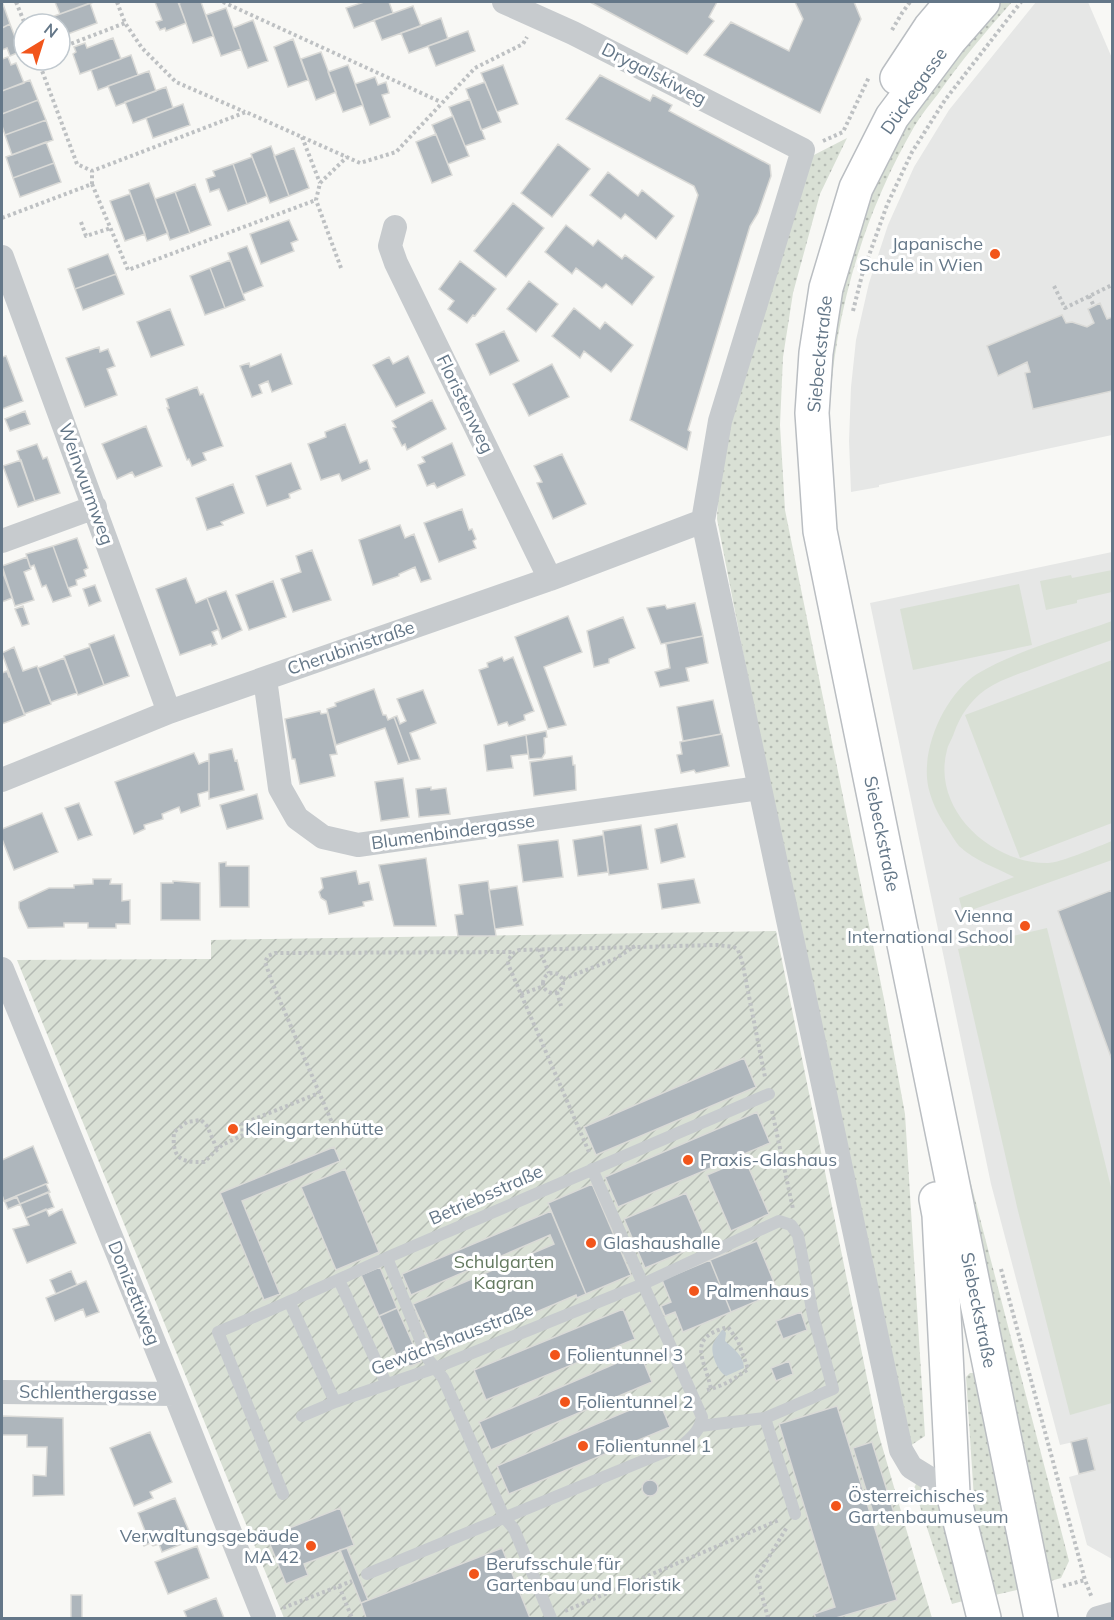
<svg xmlns="http://www.w3.org/2000/svg" width="1114" height="1620" viewBox="0 0 1114 1620" font-family="Mulish,sans-serif">
	<style>
		.built { fill: #e6e7e6 }
		.grass { fill: url(#grass-dots) }
		.garden { fill: url(#garden-furrows) }
		.pitch { fill: #d9e0d5 }
		.water { fill: #c1cbd1 }
		.building { fill: #aeb6bc; stroke: #dadad7; stroke-width: 1.5 }
		.lines { fill: none; stroke-linecap: round; stroke-linejoin: round }
		.primary-casing { stroke: #babec2; stroke-width: 36 }
		.path { stroke: #bec1c3; stroke-width: 4; stroke-dasharray: 3 3; stroke-linecap: butt }
		.lane { stroke: #c7cbce; stroke-width: 12 }
		.street { stroke: #c7cbce; stroke-width: 24 }
		.primary { stroke: #fff; stroke-width: 33 }
		.poi-dot { fill: #f2551b; stroke: #fff; stroke-width: 2 }
		.labels { text-anchor: middle; stroke-width: 6; stroke-linejoin: round; paint-order: stroke }
		.street-label { font-size: 18px; fill: #647788; stroke: #fff }
		.poi-label { font-size: 18px; fill: #647788; stroke: #fff; text-anchor: start }
		.park-label { font-size: 18px; fill: #647a60; stroke: #fff }
	</style>
	<defs>
		<pattern id="grass-dots" width="8" height="8" patternUnits="userSpaceOnUse" patternTransform="scale(1.5)"><rect width="8" height="8" fill="#d9e0d5"/><path d="M2 2h.1M6 6h.1" fill="none" stroke="#b4bab3" stroke-width="1.8" stroke-linecap="round"/></pattern>
		<pattern id="garden-furrows" width="10" height="10" patternUnits="userSpaceOnUse" patternTransform="scale(1.5)"><rect width="10" height="10" fill="#d9e0d5"/><path d="M-1 1l2-2M0 10L10 0M9 11l2-2" fill="none" stroke="#b4bab3"/></pattern>
	</defs>
	<rect width="100%" height="100%" fill="#f8f8f5"/>
	<path class="built" d="M1036,2H1088L1112,58V435L879,485V487L851,492L849,441L851,387L856,340L869,283L888,225L914,167L949,110Z
		M1112,552V1559L1087,1545L1069,1477L1095,1470L1087,1439L1060,1445L991,1184L870,603Z"/>
	<path class="grass" d="M999,2H1012C986,31 961,61 938,94C930,104 921,115 914,127C862,217 832,320 829,425C828,466 834,506 839,547L969,1176L1069,1561L1061,1578L1044,1583L827,527L830,303L873,168Z
		M847,138L820,194L793,293L783,357L780,425L785,510L884,999L905,1114L925,1436L910,1446L769,786L717,519L719,478L727,426L812,156Z
		M970,1373H974L977,1376L1021,1589L995,1595L984,1557L975,1514L966,1377Z
		M926,1481L942,1498L963,1601L952,1604L914,1488L916,1484Z"/>
	<path class="garden" d="M776,931L878,1432L932,1618H284L17,960L211,959V940Z"/>
	<path class="pitch" d="M1112,570V592L1077,600V603L1046,610L1040,581L1071,575L1072,578Z
		M1019,584L1032,645L913,670L900,609Z
		M1112,621V640C1088,648 1064,657 1040,666C1022,673 1001,679 985,690C970,701 960,716 954,733C952,739 948,745 947,750C931,810 992,864 1048,863C1060,863 1099,846 1112,841V860L963,913L959,898L1014,877C995,867 975,861 959,846C955,841 952,836 949,831C940,818 933,805 929,790C919,752 944,695 977,674C1014,651 1071,636 1112,621Z
		M1112,660V823L1020,858L965,715Z
		M1047,928L1111,1187H1112V1403L1070,1415L1018,1211L958,949Z"/>
	<path class="water" d="M722,1330H724L726,1333L725,1341C733,1348 744,1356 744,1368L726,1376C718,1372 710,1353 713,1344C715,1339 719,1334 722,1330Z"/>
	<path class="building" d="M55,2H94L60,14Z
		M155,2H178L186,23L166,31L165,28L160,30L156,22L162,20Z
		M182,2H201L213,36L193,43L179,3Z
		M364,2H389L393,13L354,28L346,8Z
		M590,2H717L709,17L714,21L687,54Z
		M795,2H854L861,19L820,113L704,55L731,22L789,51L803,19Z
		M90,3L97,23L60,37V24H52L49,18Z
		M3,4L10,24L2,28V5Z
		M413,6L421,26L382,40L374,20Z
		M226,8L241,49L221,56L206,15Z
		M441,18L448,39L409,53L401,33Z
		M253,20L268,61L248,68L233,28Z
		M10,24L18,45L15,46L17,53L10,56L7,48L2,50V28Z
		M468,31L475,51L436,66L428,46Z
		M113,38L121,59L80,74L73,54L76,52L74,47L85,43L87,48Z
		M293,39L308,80L288,87L274,47Z
		M321,52L336,92L316,100L301,59Z
		M131,55L138,75L98,90L91,70Z
		M8,57L11,65L16,63L24,83L2,91V59Z
		M348,65L363,105L343,112L328,72Z
		M503,65L518,104L497,112L481,73Z
		M149,71L156,91L116,106L108,86Z
		M600,75L650,101L653,95L672,105L669,111L770,165L771,176L758,213L750,226L688,430L691,432L687,450L630,420L698,195L694,186L566,119Z
		M375,77L378,85L386,82L389,93L382,95L390,117L370,125L355,84Z
		M30,80L38,100L2,114V91Z
		M485,82L501,122L481,130L466,89Z
		M166,87L173,108L133,123L125,102Z
		M470,99L485,139L465,146L449,107Z
		M38,100L46,120L5,135L2,126V114Z
		M183,104L190,125L153,138L146,118Z
		M453,116L469,156L448,164L432,125Z
		M46,120L53,140L12,155L5,135Z
		M436,134L452,175L432,183L416,142Z
		M46,142L54,163L13,178L6,157Z
		M558,144L590,169L552,217L521,193Z
		M271,146L289,196L270,203L251,154Z
		M294,148L309,188L289,196L274,156Z
		M252,157L267,196L247,204L233,164Z
		M54,163L61,182L20,197L13,178Z
		M233,164L247,204L228,211L219,189L210,192L206,179L215,176L213,171Z
		M608,172L638,196L642,190L674,216L656,239L625,214L621,219L590,195Z
		M149,183L168,233L147,241L129,190Z
		M195,184L211,225L190,233L175,192Z
		M175,192L190,233L170,240L155,199Z
		M130,194L145,234L125,241L110,201Z
		M513,203L544,228L506,277L474,251Z
		M289,220L298,240L291,243L294,251L261,264L250,234Z
		M566,225L593,246L598,240L622,259L625,255L654,277L632,305L606,284L602,288L576,268L572,274L545,252Z
		M247,246L263,286L243,294L228,253Z
		M108,254L116,274L75,289L68,269Z
		M230,260L245,300L225,308L210,268Z
		M460,261L496,289L475,316L473,315L467,323L448,309L454,301L439,289Z
		M210,268L225,308L205,315L190,276Z
		M116,274L124,294L83,310L75,289Z
		M529,281L558,304L536,332L507,309Z
		M1100,303L1107,319L1112,317V391L1033,409L1025,373L1030,372L1027,362L998,376L987,346L1062,315L1066,323L1072,322L1087,327L1094,323L1088,309Z
		M574,308L600,329L605,322L633,345L611,372L584,351L580,358L552,336Z
		M170,309L184,345L151,357L137,322Z
		M504,331L519,361L490,375L476,344Z
		M99,347L100,352L108,349L115,366L107,369L117,395L85,407L66,358Z
		M281,354L292,384L272,392L268,381L259,385L262,393L252,397L240,366L249,363L250,367Z
		M6,356L23,401L2,409V357Z
		M408,356L425,393L396,407L373,365L389,357L393,364Z
		M552,364L569,397L529,416L513,384Z
		M197,387L200,395L203,394L223,446L203,453L206,460L192,466L189,459L187,460L167,408H169L166,399Z
		M432,400L446,429L407,450L405,444L402,446L393,428L396,427L392,421Z
		M25,411L30,424L10,431L5,419Z
		M345,424L360,463L367,460L370,469L342,481L339,474L321,480L308,444L326,437L325,432Z
		M146,426L162,466L135,477L132,472L117,479L102,444Z
		M452,443L465,475L437,488L434,483L427,486L418,465L425,462L422,457Z
		M37,444L43,459L47,457L60,493L35,501L17,451Z
		M562,454L586,504L553,519L537,483L542,482L534,466Z
		M21,460L35,501L18,507L3,466Z
		M291,463L301,489L289,494L290,498L267,506L256,476Z
		M233,484L244,513L221,522L223,525L207,530L196,498Z
		M462,509L469,530L472,529L476,539L473,541L476,548L439,562L424,523Z
		M400,525L405,538L414,534L431,579L421,582L415,567L399,574V576L373,585L359,540Z
		M77,538L88,568L84,570L86,576L76,580L77,585L68,588L53,546Z
		M53,546L71,596L53,602L46,585L42,587L34,565L30,567L26,554Z
		M312,550L331,600L293,612L281,579L301,572L296,556Z
		M27,557L31,569L24,572L34,600L15,606L2,566Z
		M2,570L12,598L2,602Z
		M186,578L196,603L207,598L219,629L212,632L217,644L212,646L211,644L180,655L156,589Z
		M273,581L286,617L249,630L236,595Z
		M95,585L101,601L89,606L83,589Z
		M226,591L242,630L222,639L207,598Z
		M695,603L703,636L661,644L647,608L665,605L667,609Z
		M23,606L29,624L22,626L15,609Z
		M568,616L582,652L544,667L566,725L548,729L515,637Z
		M623,617L635,648L609,659V663L594,667L587,631Z
		M114,635L129,676L104,685L89,644Z
		M703,636L708,663L686,668L689,681L660,687L655,672L670,668L666,644Z
		M14,647L23,671L37,666L51,704L24,714L2,653Z
		M90,647L104,685L78,695L64,656Z
		M502,657L504,661L513,657L534,711L524,715L525,720L509,726L507,722L498,725L479,670L488,667L487,663Z
		M64,658L77,693L51,702L38,668Z
		M7,671L9,677H10L25,715L2,724V673Z
		M374,689L383,715H386L388,720L394,717L410,761L398,764L385,728L336,745L327,709L336,706L335,703Z
		M423,690L436,723L410,733L420,759L410,761L394,717L397,716L400,724L406,721L397,699Z
		M713,700L721,734L683,741L677,707Z
		M320,711L321,714L327,713L337,754L330,755L335,776L300,784L295,759H292L285,719Z
		M546,731L547,737L544,738L545,753L542,758L529,759L526,735Z
		M722,734L729,766L696,773L694,770L681,773L677,755L682,754L680,742Z
		M526,735L528,754L511,756L513,768L487,771L484,745Z
		M232,749L235,761L237,760L244,790L209,799V754Z
		M194,753L199,764L209,760V791L198,794L200,806L181,813L179,807L162,814L163,819L144,825L145,829L134,834L115,782Z
		M572,756L573,765H575L576,790L534,796L530,762Z
		M403,778L409,817L381,821L375,782Z
		M431,787V790L446,788L450,814L419,817L416,789Z
		M257,794L263,819L227,829L220,805Z
		M79,803L92,835L78,840L65,808Z
		M42,813L58,852L14,870L2,839V829Z
		M677,824L685,857L661,863L655,829Z
		M641,825L648,869L609,875L603,831Z
		M603,835L608,872L578,876L573,840Z
		M558,840L563,877L523,882L518,845Z
		M426,858L436,926H394L379,865Z
		M226,862V866H249V907H220L219,863Z
		M356,871L359,884L369,882L373,900L363,902L364,906L329,914L326,901L321,898L319,892L323,888L321,878Z
		M93,879H111L110,884H122V901L130,900V924H116V928H88V923H64V927L28,928L19,908V902L49,888H74V885L93,884Z
		M694,879L700,903L662,909L658,884Z
		M173,881L200,883V920H161V883H173Z
		M488,881L496,936H458L455,915L463,914L459,885Z
		M517,886L523,925L495,929L489,890Z
		M1112,890V1060L1058,911Z
		M744,1058L756,1087L596,1155L584,1127Z
		M757,1112L770,1143L618,1207L605,1177Z
		M236,1122L239,1131L231,1135L227,1126Z
		M33,1146L48,1183L4,1201L2,1195V1160Z
		M334,1147L340,1161L242,1201L280,1294L264,1300L220,1193Z
		M745,1159L769,1214L731,1231L707,1175Z
		M345,1169L379,1252L336,1270L301,1187Z
		M46,1184L50,1192L20,1204L16,1196Z
		M592,1184L631,1275L586,1294L548,1203Z
		M48,1192L54,1207L26,1218L20,1204Z
		M686,1193L707,1242L645,1268L624,1219Z
		M17,1197L20,1204L8,1209L5,1202Z
		M46,1209L49,1216L62,1209L76,1243L27,1263L13,1229L29,1225L26,1218Z
		M551,1211L586,1294L577,1298L576,1295L436,1355L413,1304L554,1244L550,1235L411,1295L402,1274Z
		M757,1241L778,1292L731,1312L710,1260Z
		M710,1260L731,1312L683,1332L675,1312L665,1316L661,1306L671,1302L662,1280Z
		M380,1267L397,1308L379,1316L361,1275Z
		M71,1271L77,1285L56,1294L50,1280Z
		M86,1281L99,1312L86,1317L83,1309L55,1321L46,1298Z
		M397,1308L421,1362L411,1366L402,1364L397,1357L379,1316Z
		M623,1309L635,1339L486,1400L474,1370Z
		M801,1312L807,1330L783,1339L776,1321Z
		M640,1353L652,1382L491,1450L479,1422Z
		M789,1361L793,1374L776,1381L771,1368Z
		M658,1398L670,1427L509,1494L497,1466Z
		M837,1406L897,1600L836,1618H816L814,1614L835,1607L779,1424Z
		M2,1416L63,1418L64,1495L33,1496V1475L46,1476L47,1447H27V1435H2Z
		M150,1432L172,1482L150,1492L153,1498L134,1506L110,1448Z
		M1087,1438L1095,1470L1079,1474L1071,1442Z
		M872,1442L895,1516L876,1522L853,1448Z
		M642 1488a8 8 0 1 1 16 0a8 8 0 1 1-16 0Z
		M175,1498L189,1531L186,1532L189,1541L162,1552L159,1544L153,1546L150,1543L144,1546L138,1534L145,1531L138,1513Z
		M340,1508L354,1545L304,1564L308,1575L286,1584L267,1537Z
		M197,1546L209,1578L168,1594L155,1562Z
		M347,1548L368,1600L361,1603L340,1550Z
		M502,1548L530,1618H366L361,1603Z
		M71,1595H82V1618H71Z
		M216,1598L224,1618H187L184,1611Z"/>
	<g class="lines">
		<g class="primary-casing">
			<g id="primary">
				<path id="s1" d="M983,2L949,41L892,117L856,188L826,288L816,353L812,413L820,531L1041,1618"/>
				<path d="M897,78L930,28L952,2"/>
				<path d="M936,1199L939,1215L953,1493L984,1618"/>
			</g>
		</g>
		<path class="path" d="M16,2L25,24
			M117,2L125,23L142,48L176,82L245,112
			M223,2L441,102
			M892,30L902,13L910,2
			M60,48L125,23
			M38,60L77,164L92,171
			M302,137L320,183
			M823,141L843,132L869,77
			M92,184L128,270L316,200
			M2,218L92,184V171L246,112L360,163L396,152L475,68L523,44L527,37
			M81,222L86,236L111,228
			M341,268L316,200L320,183L347,157
			M1054,286L1065,308L1112,285
			M1089,296L1094,306
			M853,311L862,275L887,205L912,152L945,100L1021,2
			M539,949L549,973
			M543 983a10 10 0 1 1 20 0a10 10 0 1 1-20 0Z
			M563,979L615,959L635,946
			M557,992L561,1006
			M521,994L544,986
			M772,1111L793,1209
			M336,1132L272,982L265,962L268,956L275,953L513,952
			M217,1149L207,1126L201,1120L187,1122L174,1132C172,1157 179,1163 204,1162L222,1145L243,1135L242,1124L319,1093
			M589,1152L508,964C509,957 512,953 519,950L717,945L734,947L738,950L742,961L765,1077
			M1001,1269L1085,1580L1092,1598
			M707,1390C723,1386 735,1379 748,1369L738,1341L728,1327C685,1338 705,1359 711,1389
			M339,1586L352,1618
			M1063,1586L1085,1580
			M283,1608L352,1581
			M565,1611L779,1520
			M768,1618L757,1577L787,1527"/>
		<path class="lane" d="M387,1258L428,1359L443,1378L504,1517L514,1529L551,1618
			M339,1280L386,1383
			M290,1303L335,1402
			M302,1416L335,1402L435,1368L643,1284L779,1221L791,1225L798,1235L813,1315L833,1389L765,1418L700,1426
			M765,1418L795,1514
			M283,1494L218,1332C277,1308 335,1281 393,1255C518,1201 643,1147 769,1094
			M367,1574L684,1444C693,1436 700,1430 702,1417L592,1169"/>
		<path class="street" d="M504,2L573,33L803,150L720,421L703,521L901,1450L911,1467L953,1493
			M395,227L390,246L396,263L550,579
			M2,257L169,712
			M2,541L95,507
			M265,679L280,788L297,818L323,837L358,845L759,788
			M2,780L169,712L550,579L703,521
			M2,969L175,1394L264,1618
			M2,1392L175,1394
			M1098,1618L1112,1614"/>
		<use href="#primary" class="primary"/>
	</g>
	<g class="poi-dot">
		<circle cx="995" cy="254" r="6"/>
		<circle cx="1025" cy="926" r="6"/>
		<circle cx="233" cy="1129" r="6"/>
		<circle cx="688" cy="1160" r="6"/>
		<circle cx="591" cy="1243" r="6"/>
		<circle cx="694" cy="1291" r="6"/>
		<circle cx="555" cy="1355" r="6"/>
		<circle cx="565" cy="1402" r="6"/>
		<circle cx="583" cy="1446" r="6"/>
		<circle cx="836" cy="1506" r="6"/>
		<circle cx="311" cy="1546" r="6"/>
		<circle cx="474" cy="1574" r="6"/>
	</g>
	<g class="labels">
		<g class="street-label">
			<text transform="translate(654 74) rotate(27)" y="6">Drygalskiweg</text>
			<text transform="translate(914 91) rotate(-55)" y="6">Dückegasse</text>
			<text transform="translate(820 354) rotate(-84)" y="6">Siebeckstraße</text>
			<text transform="translate(465 404) rotate(64)" y="6">Floristenweg</text>
			<text transform="translate(86 484) rotate(70)" y="6">Weinwurmweg</text>
			<text transform="translate(351 648) rotate(-19)" y="6">Cherubinistraße</text>
			<text transform="translate(453 832) rotate(-8)" y="6">Blumenbindergasse</text>
			<text dy="6" stroke="none"><textPath href="#s1" startOffset="884">Siebeckstraße</textPath></text>
			<text transform="translate(486 1195) rotate(-24)" y="6">Betriebsstraße</text>
			<text transform="translate(134 1293) rotate(68)" y="6">Donizettiweg</text>
			<text dy="6" stroke="none"><textPath href="#s1" startOffset="1370">Siebeckstraße</textPath></text>
			<text transform="translate(452 1339) rotate(-21)" y="6">Gewächshausstraße</text>
			<text transform="translate(88 1393) rotate(1)" y="6">Schlenthergasse</text>
		</g>
		<g class="poi-label">
			<text x="983" y="250" text-anchor="end">Japanische<tspan x="983" dy="21">Schule in Wien</tspan></text>
			<text x="1013" y="922" text-anchor="end">Vienna<tspan x="1013" dy="21">International School</tspan></text>
			<text x="245" y="1135">Kleingartenhütte</text>
			<text x="700" y="1166">Praxis-Glashaus</text>
			<text x="603" y="1249">Glashaushalle</text>
			<text x="706" y="1297">Palmenhaus</text>
			<text x="567" y="1361">Folientunnel 3</text>
			<text x="577" y="1408">Folientunnel 2</text>
			<text x="595" y="1452">Folientunnel 1</text>
			<text x="848" y="1502">Österreichisches<tspan x="848" dy="21">Gartenbaumuseum</tspan></text>
			<text x="299" y="1542" text-anchor="end">Verwaltungsgebäude<tspan x="299" dy="21">MA 42</tspan></text>
			<text x="486" y="1570">Berufsschule für<tspan x="486" dy="21">Gartenbau und Floristik</tspan></text>
		</g>
		<g class="park-label">
			<text x="504" y="1268">Schulgarten<tspan x="504" dy="21">Kagran</tspan></text>
		</g>
	</g>
	<rect width="1114" height="1620" fill="none" stroke="#647788" stroke-width="6"/>
	<g transform="translate(42 42) rotate(38)"><circle r="28" fill="#ffffff" stroke="#c1c9cf" stroke-width="1.5"/>
	<path d="M0-4.5L10 22L0 15L-10 22Z" fill="#f2551b"/>
	<text y="-9" font-size="16" font-weight="bold" text-anchor="middle" fill="#647788">N</text>
	</g>
</svg>
